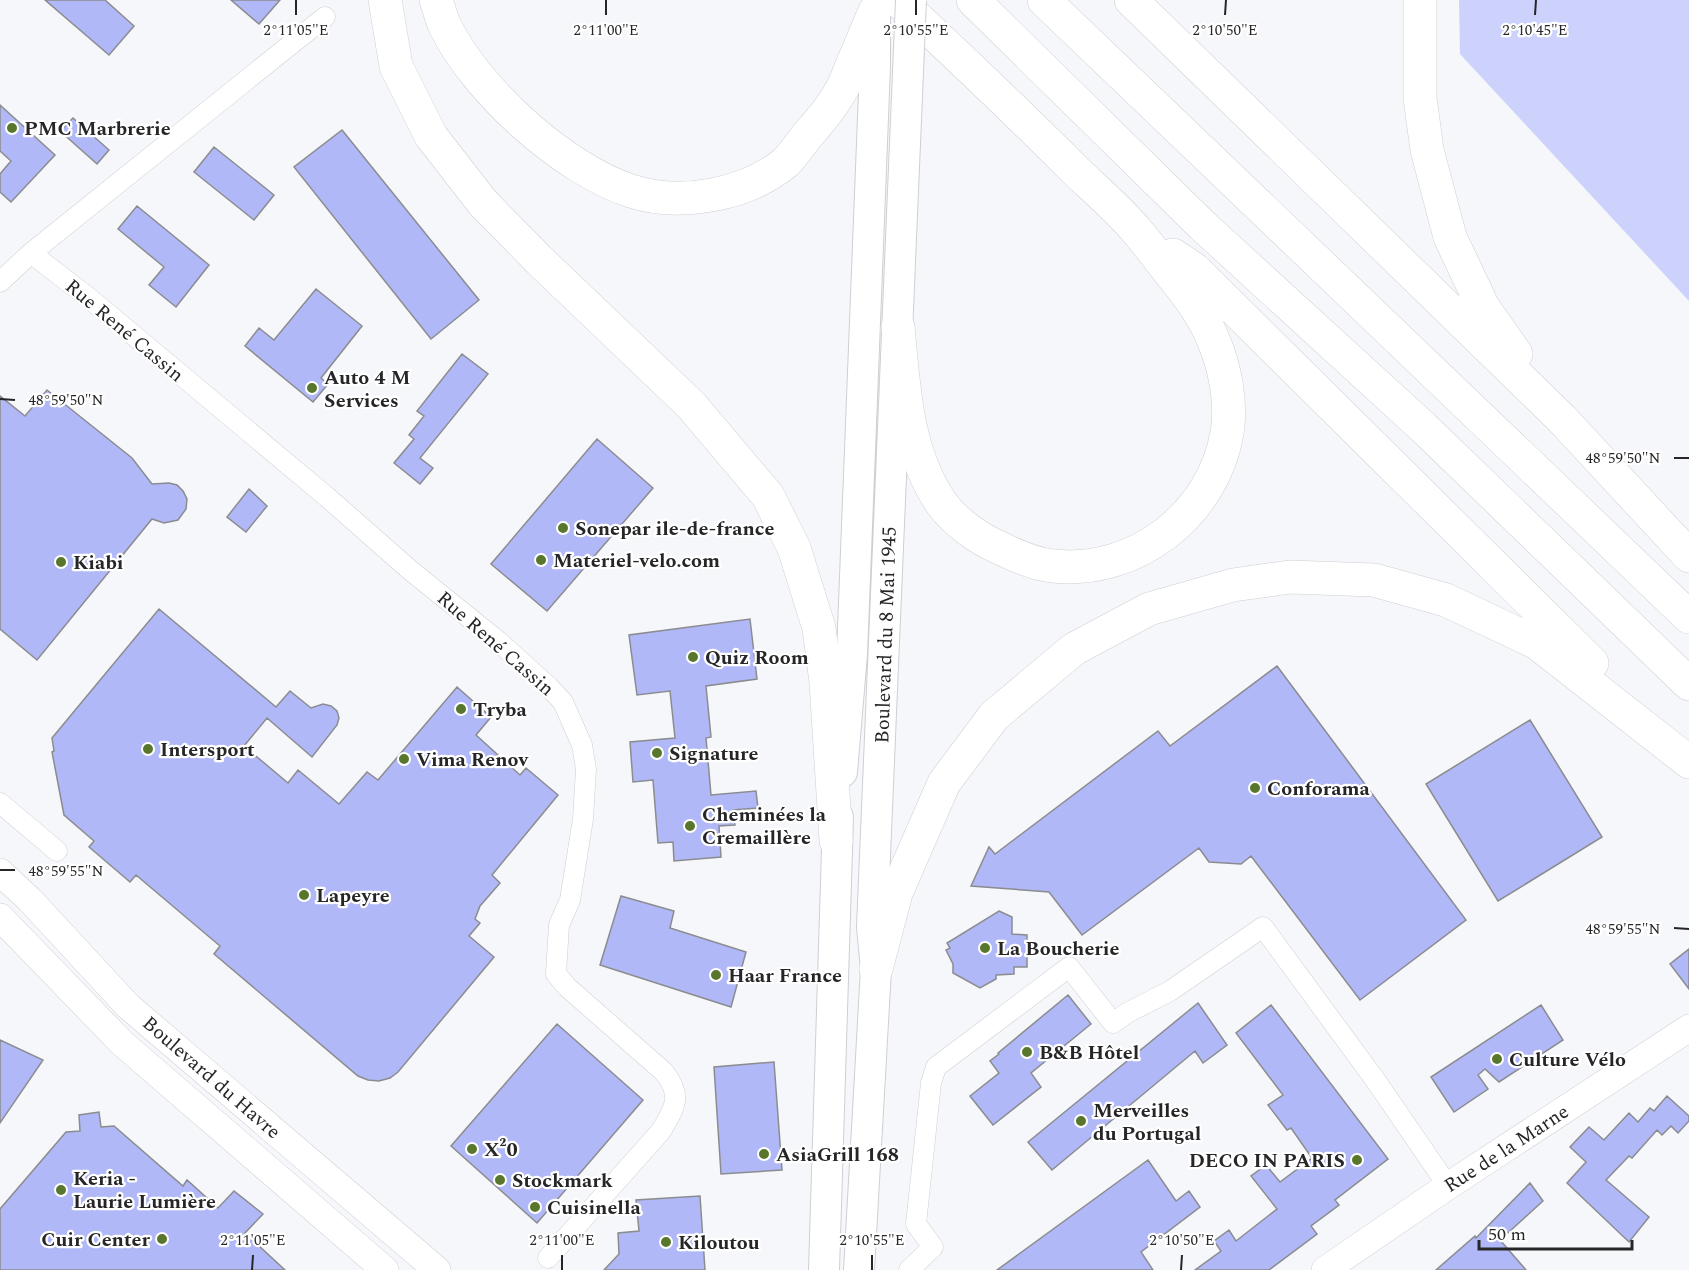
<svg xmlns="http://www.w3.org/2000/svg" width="1689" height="1270" viewBox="0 0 1689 1270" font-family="Spectral,serif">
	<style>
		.green { fill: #ccd2fb }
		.building { fill: #b1b8f7; stroke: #8b8c8f; stroke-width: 1.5 }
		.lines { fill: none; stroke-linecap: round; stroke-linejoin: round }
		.street-casing { stroke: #cecfd3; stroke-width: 21 }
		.secondary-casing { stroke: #cecfd3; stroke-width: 28 }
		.primary-casing { stroke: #cecfd3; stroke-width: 32 }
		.highway-casing { stroke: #cecfd3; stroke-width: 34 }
		.street { stroke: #fff; stroke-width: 20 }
		.secondary { stroke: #fff; stroke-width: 27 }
		.primary { stroke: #fff; stroke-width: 30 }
		.highway { stroke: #fff; stroke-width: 33 }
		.primary-bridge-casing { stroke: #cecfd3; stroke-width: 32; stroke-linecap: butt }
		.primary-bridge { stroke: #fff; stroke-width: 30 }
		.ticks { fill: none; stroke: #262628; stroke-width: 2 }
		.poi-dot { fill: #58762c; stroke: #fff; stroke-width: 2 }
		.labels { text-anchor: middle; stroke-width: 4.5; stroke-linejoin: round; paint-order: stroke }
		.poi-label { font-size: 20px; font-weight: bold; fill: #262628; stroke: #fff; text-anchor: start }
		.street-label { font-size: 20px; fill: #262628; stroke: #fff }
		.ticks-label { font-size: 15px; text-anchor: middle; fill: #262628; stroke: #fff; stroke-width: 4.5; stroke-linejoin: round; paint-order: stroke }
	</style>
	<rect width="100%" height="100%" fill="#f6f7fb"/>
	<path class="green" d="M1459,0H1689V301L1460,54Z"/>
	<path class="building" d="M45,0H105L134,26L109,55Z
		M231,0H280L259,24Z
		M0,105L55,155L11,202L0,192V174L11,161L0,151Z
		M73,118L109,150L97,164L60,131Z
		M342,130L479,300L431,339L294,167Z
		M214,147L274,195L254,220L194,172Z
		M137,206L209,265L176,307L149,285L164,267L118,229Z
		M316,289L362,326L321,378L328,384L313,402L245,346L259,328L274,340Z
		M462,354L488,374L420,458L433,468L420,484L394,463L414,439L409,435L424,416L417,411Z
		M47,390L132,458L152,484L169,483L177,485L183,491L187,499L186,509L178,520L164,523L152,519L37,660L0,629V396L25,416Z
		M597,439L653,488L547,611L491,564Z
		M249,489L267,506L246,532L227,517Z
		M159,609L276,707L290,691L311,708L323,704L331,706L337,711L339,718L337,725L312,757L267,718L244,746L288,783L298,770L339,804L367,772L378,780L457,687L491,717L476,735L520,775L526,768L558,795L492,875L500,883L480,906L475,919L480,923L469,936L494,957L398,1072L390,1078L379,1081L368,1080L358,1076L214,954L220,946L136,875L130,882L89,847L94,841L64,815L52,752L54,751L52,738Z
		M750,619L757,679L706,686L711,737L706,738L711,795L756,791L758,808L733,810L735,825L719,826L721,857L674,861L673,842L658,843L653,780L633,782L630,742L675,738L670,691L637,695L629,635Z
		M1277,666L1466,920L1360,1000L1251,856L1241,864L1209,862L1199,848L1082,935L1049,892L971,886L989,847L995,854L1158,731L1170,746Z
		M1530,720L1602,837L1498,901L1426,784Z
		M621,896L674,911L670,928L746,952L731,1007L600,965Z
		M999,911L1012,917V934L1027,935V967H1014V974L996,975V979L980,988L953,973V964L946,950L950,948L947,943Z
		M1689,949V989L1670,964Z
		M1068,995L1091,1024L1031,1073L1041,1087L993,1125L970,1096L999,1073L990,1061L999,1054L998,1053Z
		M1198,1003L1227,1045L1203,1063L1195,1051L1052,1170L1028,1142Z
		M1271,1005L1388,1159L1335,1200L1339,1205L1311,1226L1317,1234L1269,1270H1195L1221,1251L1214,1241L1229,1230L1236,1241L1277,1209L1251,1176L1266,1165L1280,1182L1312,1158L1291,1128L1287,1130L1268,1105L1283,1095L1236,1033Z
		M1541,1005L1563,1040L1499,1082L1485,1069L1478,1075L1488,1089L1454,1112L1431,1077Z
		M557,1024L643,1100L537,1223L451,1146Z
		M0,1040L43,1060L0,1123Z
		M774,1062L782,1170L721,1174L714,1067Z
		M1667,1096L1689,1116V1121L1678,1133L1671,1126L1662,1135L1657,1130L1632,1158L1629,1156L1606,1180L1649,1217L1629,1242L1567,1183L1586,1162L1570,1147L1589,1127L1604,1140L1629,1113L1638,1122L1650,1108L1654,1111Z
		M99,1112L101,1127L114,1126L183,1186L187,1180L218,1208L234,1191L263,1214L245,1233L285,1270H0V1209L66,1132L80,1131L79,1115Z
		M1148,1160L1176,1201L1189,1191L1200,1207L1141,1252L1153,1270H997Z
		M1530,1183L1543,1201L1500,1240L1526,1270H1436L1475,1236L1476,1238Z
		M700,1196L705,1270H604L619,1254L618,1233L639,1231L636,1200Z"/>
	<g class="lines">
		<g class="street-casing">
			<path id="street" d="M31,253L89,298L327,497L410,570L498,641L549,687L563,702L582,745L586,769L583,819L570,900L559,925L556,974L567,987L664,1072C683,1096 675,1107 661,1131L548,1258
				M0,282L31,253L325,17
				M0,803L57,851
				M909,1270L933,1247L916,1224L931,1083L936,1067L1069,967L1113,1023L1127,1013L1170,991L1263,927L1376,1081L1448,1186"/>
		</g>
		<g class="secondary-casing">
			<path id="secondary" d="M0,872L30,900L128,1006L437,1270
				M0,917L122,1043L385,1270
				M1325,1270L1448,1186L1689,1028"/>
		</g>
		<g class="primary-casing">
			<path id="primary" d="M842,772L852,654L875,66V11
				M824,1270L838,817
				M859,1270L876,969L872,927L907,96"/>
		</g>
		<g class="highway-casing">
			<path id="highway" d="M385,0L396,66L431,136L483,203L539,260L691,405L768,496L794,548L819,628L826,682L836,841
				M436,0C439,8 441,18 445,26C476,90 563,169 631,191C680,207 747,195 786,162C793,155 800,145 806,137C818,123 830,110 839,94C845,85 848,75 852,65C860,47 867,29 875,11
				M973,0L1203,226L1424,428L1689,684
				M1044,0L1689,617
				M1131,0L1562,419L1689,556
				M1420,0V98L1427,150L1450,237L1483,307L1516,354
				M1173,255L1194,269L1592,663
				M898,327C904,388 906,452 942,504C956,523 979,539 1000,548C1016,556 1034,564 1053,566C1135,575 1213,515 1227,433C1232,403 1225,367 1213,339C1203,315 1188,295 1171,274C1159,259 1148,244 1136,230C1118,209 1096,190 1076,171C1018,113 958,56 898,0
				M876,969L896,893L944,783L994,716L1074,649L1149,609L1233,585L1290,577L1374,580L1446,600L1537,643L1689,762"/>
		</g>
		<use href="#street" class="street"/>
		<use href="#secondary" class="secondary"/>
		<use href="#primary" class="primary"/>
		<use href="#highway" class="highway"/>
		<g class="primary-bridge-casing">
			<path id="primary-bridge" d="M907,96L911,0"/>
		</g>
		<use href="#primary-bridge" class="primary-bridge"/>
	</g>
	<path class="ticks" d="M296,15V0M606,15V0M916,15V0M1225,15L1226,0M1535,15L1536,0M0,399L15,400M1674,458H1689M0,870H15M1674,928L1689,929M252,1270L253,1255M562,1270V1255M872,1270V1255M1181,1270L1182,1255"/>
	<g class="poi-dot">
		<circle cx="12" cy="128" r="6"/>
		<circle cx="312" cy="388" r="6"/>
		<circle cx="563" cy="528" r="6"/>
		<circle cx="541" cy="560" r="6"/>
		<circle cx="61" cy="562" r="6"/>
		<circle cx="693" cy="657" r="6"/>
		<circle cx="461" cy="709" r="6"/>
		<circle cx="148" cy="749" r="6"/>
		<circle cx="657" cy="753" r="6"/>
		<circle cx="404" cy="759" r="6"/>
		<circle cx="1255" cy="788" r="6"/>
		<circle cx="690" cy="826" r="6"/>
		<circle cx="304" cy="895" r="6"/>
		<circle cx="985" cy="948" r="6"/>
		<circle cx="716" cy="975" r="6"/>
		<circle cx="1027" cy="1052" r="6"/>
		<circle cx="1497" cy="1059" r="6"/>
		<circle cx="1081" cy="1121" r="6"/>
		<circle cx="472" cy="1149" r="6"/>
		<circle cx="764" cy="1154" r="6"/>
		<circle cx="1357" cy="1160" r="6"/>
		<circle cx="500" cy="1180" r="6"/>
		<circle cx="61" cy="1190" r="6"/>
		<circle cx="535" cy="1207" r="6"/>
		<circle cx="162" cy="1239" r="6"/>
		<circle cx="666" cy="1242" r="6"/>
	</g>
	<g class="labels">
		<g class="poi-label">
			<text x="24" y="135">PMC Marbrerie</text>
			<text x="324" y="384">Auto 4 M<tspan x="324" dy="23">Services</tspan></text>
			<text x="575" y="535">Sonepar ile-de-france</text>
			<text x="553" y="567">Materiel-velo.com</text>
			<text x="73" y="569">Kiabi</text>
			<text x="705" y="664">Quiz Room</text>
			<text x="473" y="716">Tryba</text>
			<text x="160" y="756">Intersport</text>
			<text x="669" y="760">Signature</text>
			<text x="416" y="766">Vima Renov</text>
			<text x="1267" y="795">Conforama</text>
			<text x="702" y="821">Cheminées la<tspan x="702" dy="23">Cremaillère</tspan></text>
			<text x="316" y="902">Lapeyre</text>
			<text x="997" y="955">La Boucherie</text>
			<text x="728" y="982">Haar France</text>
			<text x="1039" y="1059">B&amp;B Hôtel</text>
			<text x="1509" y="1066">Culture Vélo</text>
			<text x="1093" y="1117">Merveilles<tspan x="1093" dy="23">du Portugal</tspan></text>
			<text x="484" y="1156">X²0</text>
			<text x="776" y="1161">AsiaGrill 168</text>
			<text x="1345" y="1167" text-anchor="end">DECO IN PARIS</text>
			<text x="73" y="1185">Keria -<tspan x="73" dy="23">Laurie Lumière</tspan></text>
			<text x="512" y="1187">Stockmark</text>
			<text x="547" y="1214">Cuisinella</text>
			<text x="150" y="1246" text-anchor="end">Cuir Center</text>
			<text x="678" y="1249">Kiloutou</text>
		</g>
		<g class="street-label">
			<text transform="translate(125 330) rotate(40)" y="7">Rue René Cassin</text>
			<text transform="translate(885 635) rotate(-88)" y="7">Boulevard du 8 Mai 1945</text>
			<text transform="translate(496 643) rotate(41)" y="7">Rue René Cassin</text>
			<text transform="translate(212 1077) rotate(41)" y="7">Boulevard du Havre</text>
			<text transform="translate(1506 1148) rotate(-33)" y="7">Rue de la Marne</text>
		</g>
	</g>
	<g class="ticks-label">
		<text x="296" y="35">2°11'05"E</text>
		<text x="606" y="35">2°11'00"E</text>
		<text x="916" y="35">2°10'55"E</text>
		<text x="1225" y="35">2°10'50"E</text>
		<text x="1535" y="35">2°10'45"E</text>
		<text x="66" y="405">48°59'50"N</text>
		<text x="1623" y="463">48°59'50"N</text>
		<text x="66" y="876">48°59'55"N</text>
		<text x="1623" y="934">48°59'55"N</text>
		<text x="253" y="1245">2°11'05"E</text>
		<text x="562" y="1245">2°11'00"E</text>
		<text x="872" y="1245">2°10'55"E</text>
		<text x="1182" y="1245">2°10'50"E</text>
	</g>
	<path d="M1479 1240v9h153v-9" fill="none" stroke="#262628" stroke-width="3"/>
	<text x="1488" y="1240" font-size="18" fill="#262628" stroke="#ffffff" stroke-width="4.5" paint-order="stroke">50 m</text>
</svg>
